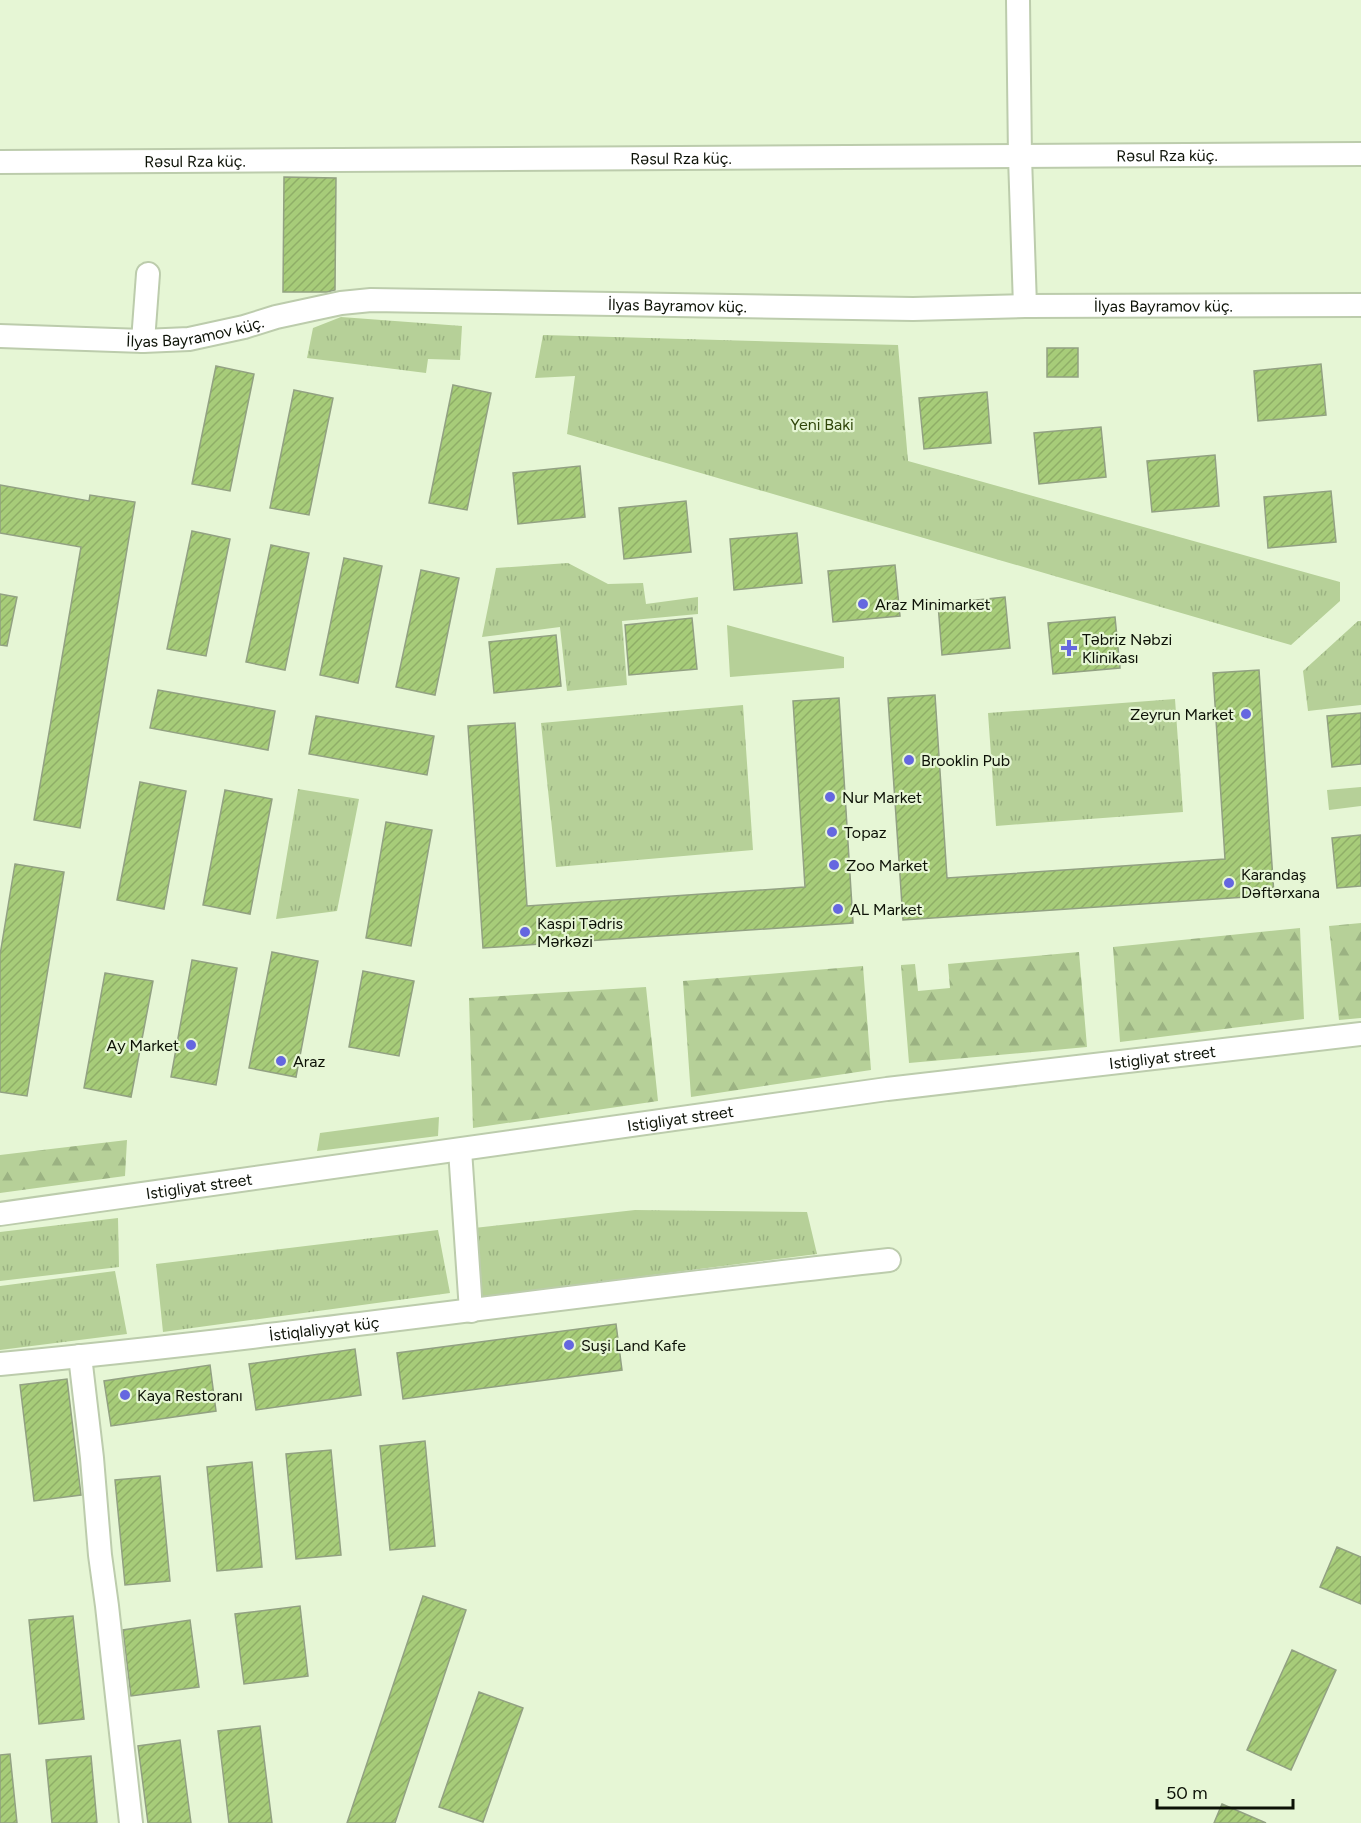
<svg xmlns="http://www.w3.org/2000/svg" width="1361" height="1823" viewBox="0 0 1361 1823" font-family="Figtree,sans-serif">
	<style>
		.green { fill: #b6d098 }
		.forest { fill: url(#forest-firs) }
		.park { fill: url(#park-tufts) }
		.building { fill: url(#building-hatch); stroke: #92a182; stroke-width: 1.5 }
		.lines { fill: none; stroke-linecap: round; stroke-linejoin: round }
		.minor-casing { stroke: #bcccac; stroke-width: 26 }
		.minor { stroke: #fff; stroke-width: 22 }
		.poi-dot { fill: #6567e0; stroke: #e6f6d5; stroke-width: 2 }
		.labels { text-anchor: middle; stroke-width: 4.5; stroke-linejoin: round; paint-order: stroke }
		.street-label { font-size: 16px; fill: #0d1207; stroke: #e6f6d5 }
		.park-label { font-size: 16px; fill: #30460a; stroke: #e6f6d5 }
		.poi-label { font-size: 16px; fill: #0d1207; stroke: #e6f6d5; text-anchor: start }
	</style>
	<defs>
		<pattern id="forest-firs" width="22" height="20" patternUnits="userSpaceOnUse" patternTransform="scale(1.5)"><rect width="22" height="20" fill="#b6d098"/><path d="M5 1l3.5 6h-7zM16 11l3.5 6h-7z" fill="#9bb282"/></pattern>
		<pattern id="park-tufts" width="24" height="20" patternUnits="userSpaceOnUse" patternTransform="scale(1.5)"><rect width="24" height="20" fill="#b6d098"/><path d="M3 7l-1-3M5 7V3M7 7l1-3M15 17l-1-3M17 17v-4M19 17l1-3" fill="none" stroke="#9bb282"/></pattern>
		<pattern id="building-hatch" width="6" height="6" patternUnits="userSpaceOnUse" patternTransform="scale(1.5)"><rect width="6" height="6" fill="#a7cc79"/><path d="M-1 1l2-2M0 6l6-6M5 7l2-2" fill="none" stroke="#8fae67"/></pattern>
	</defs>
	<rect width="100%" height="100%" fill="#e6f6d5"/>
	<path class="green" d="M727,625L844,657V668L730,677Z
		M1361,787V806L1329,810L1327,790Z
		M439,1117L438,1136L317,1151L320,1133Z"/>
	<path class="forest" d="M1361,923V1018L1339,1020L1329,926Z
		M1300,928L1304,1019L1120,1042L1113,947Z
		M1079,952L1087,1047L909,1063L901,965L915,964L918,991L950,988L948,964Z
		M863,966L871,1070L691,1097L683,981Z
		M646,987L658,1101L473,1128L469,998Z
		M127,1140L125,1176L0,1193V1155Z"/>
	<path class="park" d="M341,317L462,326L460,360L428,359L426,373L307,358L313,328Z
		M543,335L898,345L908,461L1340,582V601L1291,645L567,434L575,376L535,378Z
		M568,563L608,584L643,583L646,604L698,597V614L622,621L627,685L567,691L560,627L482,637L496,568Z
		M1358,621H1361V705L1308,711L1303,671Z
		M1175,699L1183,812L996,826L988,713Z
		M743,705L753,850L556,867L541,723Z
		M298,789L359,799L337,911L276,919Z
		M635,1210L807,1212L817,1254L480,1297L474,1228Z
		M118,1218L119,1267L0,1281V1232Z
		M438,1230L450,1293L163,1332L156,1264Z
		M115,1271L127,1334L0,1350V1286Z"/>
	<path class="building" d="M284,177L336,178L335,290L327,292H283Z
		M1047,348H1078V377H1047Z
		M1321,364L1326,415L1258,421L1254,371Z
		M216,366L254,374L230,491L192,484Z
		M453,385L491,393L467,510L429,503Z
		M294,390L333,398L309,515L270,508Z
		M987,392L991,443L924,449L919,398Z
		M1101,427L1106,477L1039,484L1034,433Z
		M1215,455L1219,506L1152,512L1147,461Z
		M580,466L585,517L518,524L513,473Z
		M0,485L89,501L90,495L135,502L80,828L34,820L81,547L0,533Z
		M1331,491L1336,542L1268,548L1264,497Z
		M686,501L691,552L624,559L619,508Z
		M192,531L230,539L206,656L167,649Z
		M797,533L802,583L734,590L730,539Z
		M271,545L309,553L285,670L246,662Z
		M344,558L382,566L358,683L320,675Z
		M895,565L900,616L833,622L828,571Z
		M421,570L459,578L435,695L396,687Z
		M0,594L17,597L7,646L0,645Z
		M1005,597L1010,648L942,655L938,604Z
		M1115,617L1120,668L1053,674L1048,623Z
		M692,618L697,669L629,675L625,625Z
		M556,635L561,686L494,693L489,642Z
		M1259,670L1274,895L903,920L888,698L935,695L947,878L1225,859L1213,673Z
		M158,690L275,711L268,750L150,728Z
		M839,698L853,923L483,948L468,726L515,723L527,906L805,887L793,701Z
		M1361,713V764L1332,767L1327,716Z
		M316,716L434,736L427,775L309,754Z
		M140,782L186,791L164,909L117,900Z
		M225,790L272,799L250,914L203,905Z
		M386,822L432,830L411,946L366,938Z
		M1361,835V886L1337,888L1332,838Z
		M15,864L64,872L27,1096L0,1092V955Z
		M272,952L318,961L296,1077L249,1068Z
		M192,960L237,968L216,1085L171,1077Z
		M363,971L414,981L399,1056L349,1047Z
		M105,973L153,981L131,1097L84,1088Z
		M616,1324L622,1370L403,1399L397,1353Z
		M355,1349L361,1395L256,1410L249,1364Z
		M210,1365L216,1411L111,1426L104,1381Z
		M67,1379L81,1495L34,1501L20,1385Z
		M425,1441L435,1546L390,1550L380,1446Z
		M331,1450L341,1555L296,1559L286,1454Z
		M252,1462L262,1567L217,1571L207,1467Z
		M160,1476L170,1581L125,1585L115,1480Z
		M1337,1547L1361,1557V1604L1320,1587Z
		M423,1596L466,1610L395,1823H347Z
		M300,1606L308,1676L244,1684L235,1614Z
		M73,1616L84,1719L39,1724L29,1620Z
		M190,1620L199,1687L131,1696L123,1630Z
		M1292,1650L1336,1670L1291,1770L1247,1750Z
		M479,1692L523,1708L483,1822L439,1807Z
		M260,1726L272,1823H229L218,1731Z
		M180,1740L191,1823H148L138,1746Z
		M10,1754L17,1823H0V1755Z
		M91,1756L97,1823H52L46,1760Z
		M1222,1804L1266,1823H1214Z"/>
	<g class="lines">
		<g class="minor-casing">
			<g id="minor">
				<path d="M1018,0L1020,157L1025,306"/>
				<path id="s1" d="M0,162L1361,154"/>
				<path id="s2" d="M0,336L143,341L189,339L244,327L276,317L341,303L371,300L913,309L1025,306L1361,305"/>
				<path d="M143,341L148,274"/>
				<path d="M460,1150L471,1311"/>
				<path id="s3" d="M0,1214L887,1089L1361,1034"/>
				<path d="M80,1356L92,1458L100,1555L107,1606L131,1823"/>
				<path id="s4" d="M0,1364C297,1336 592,1292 889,1260"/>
			</g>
		</g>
		<use href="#minor" class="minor"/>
	</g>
	<g class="poi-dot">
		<circle cx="863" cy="604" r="6"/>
		<path d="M1066 639h6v6h6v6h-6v6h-6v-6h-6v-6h6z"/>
		<circle cx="1246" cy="714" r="6"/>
		<circle cx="909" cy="760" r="6"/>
		<circle cx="830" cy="797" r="6"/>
		<circle cx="832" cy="832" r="6"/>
		<circle cx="834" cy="865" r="6"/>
		<circle cx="1229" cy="883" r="6"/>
		<circle cx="838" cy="909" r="6"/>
		<circle cx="525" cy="932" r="6"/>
		<circle cx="191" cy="1045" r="6"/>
		<circle cx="281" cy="1061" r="6"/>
		<circle cx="569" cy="1345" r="6"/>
		<circle cx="125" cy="1395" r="6"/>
	</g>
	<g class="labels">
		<g class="street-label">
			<text dy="6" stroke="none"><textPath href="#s1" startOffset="1167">Rəsul Rza küç.</textPath></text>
			<text dy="6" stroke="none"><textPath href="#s1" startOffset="681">Rəsul Rza küç.</textPath></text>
			<text dy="6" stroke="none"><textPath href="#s1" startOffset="195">Rəsul Rza küç.</textPath></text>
			<text dy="6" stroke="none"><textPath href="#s2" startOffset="682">İlyas Bayramov küç.</textPath></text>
			<text dy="6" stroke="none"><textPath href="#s2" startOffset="1168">İlyas Bayramov küç.</textPath></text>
			<text dy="6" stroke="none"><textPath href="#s2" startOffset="196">İlyas Bayramov küç.</textPath></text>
			<text dy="6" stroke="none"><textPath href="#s3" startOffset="1173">Istigliyat street</textPath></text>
			<text dy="6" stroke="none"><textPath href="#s3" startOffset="687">Istigliyat street</textPath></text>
			<text dy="6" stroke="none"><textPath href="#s3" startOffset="201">Istigliyat street</textPath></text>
			<text dy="6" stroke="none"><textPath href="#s4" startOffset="326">İstiqlaliyyət küç</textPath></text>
		</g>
		<g class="park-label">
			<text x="822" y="430">Yeni Baki</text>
		</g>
		<g class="poi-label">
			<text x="875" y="610">Araz Minimarket</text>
			<text x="1082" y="645">Təbriz Nəbzi<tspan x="1082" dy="18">Klinikası</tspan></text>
			<text x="1234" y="720" text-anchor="end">Zeyrun Market</text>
			<text x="921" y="766">Brooklin Pub</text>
			<text x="842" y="803">Nur Market</text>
			<text x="844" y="838">Topaz</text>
			<text x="846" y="871">Zoo Market</text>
			<text x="1241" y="880">Karandaş<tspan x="1241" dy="18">Dəftərxana</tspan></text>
			<text x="850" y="915">AL Market</text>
			<text x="537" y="929">Kaspi Tədris<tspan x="537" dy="18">Mərkəzi</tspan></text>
			<text x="179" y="1051" text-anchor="end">Ay Market</text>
			<text x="293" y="1067">Araz</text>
			<text x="581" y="1351">Suşi Land Kafe</text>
			<text x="137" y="1401">Kaya Restoranı</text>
		</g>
	</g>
	<path d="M1157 1799v9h136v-9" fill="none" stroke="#0d1207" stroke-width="3"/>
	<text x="1166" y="1799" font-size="18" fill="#0d1207" stroke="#e6f6d5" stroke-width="4.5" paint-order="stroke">50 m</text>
</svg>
